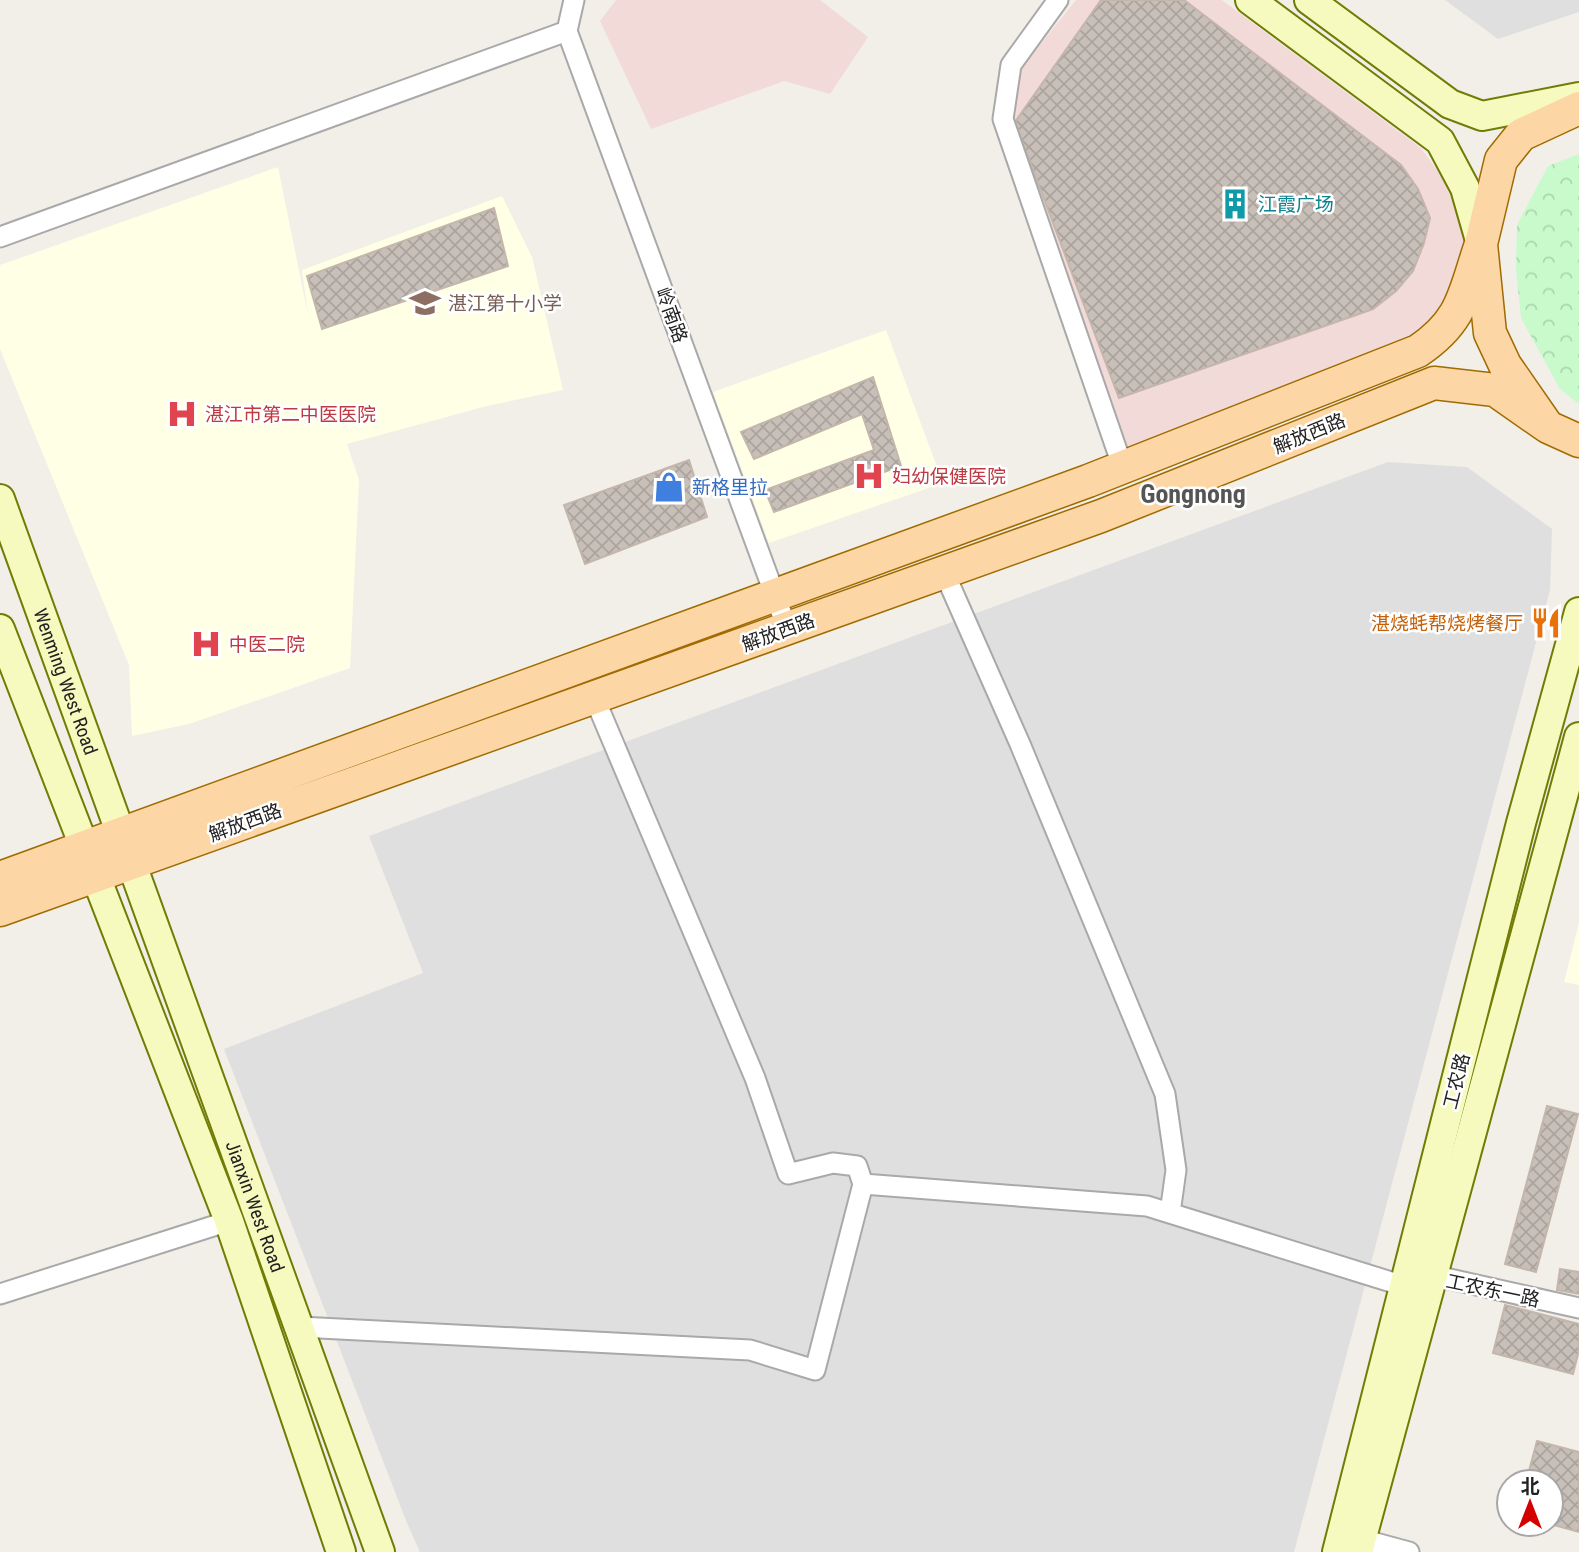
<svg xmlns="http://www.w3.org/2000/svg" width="1579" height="1552" viewBox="0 0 1579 1552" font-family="'Roboto Condensed','Noto Sans SC',sans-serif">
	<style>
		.residential { fill: #e0dfdf }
		.commercial { fill: #f2dad9 }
		.education { fill: #ffffe5 }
		.park { fill: url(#park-crowns) }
		.building { fill: url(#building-cross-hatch); stroke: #c4b6ab; stroke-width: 2 }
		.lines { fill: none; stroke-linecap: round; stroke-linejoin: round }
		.street-casing { stroke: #a9a9a9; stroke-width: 23 }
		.secondary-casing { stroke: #707d05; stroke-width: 32 }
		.primary-casing { stroke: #a06b00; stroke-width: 35 }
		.street { stroke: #fff; stroke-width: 19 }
		.secondary { stroke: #f7fabf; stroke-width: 28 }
		.primary { stroke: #fcd6a4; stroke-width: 32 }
		.labels { text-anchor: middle; stroke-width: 5; stroke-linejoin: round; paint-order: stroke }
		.culture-label { font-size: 19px; fill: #0d838f; stroke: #fff; text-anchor: start }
		.education-label { font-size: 19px; fill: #785e54; stroke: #fff; text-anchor: start }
		.street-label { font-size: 19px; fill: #222; stroke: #fff }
		.health-label { font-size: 19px; fill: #be3a42; stroke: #fff; text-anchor: start }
		.shop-label { font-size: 19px; fill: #366cbe; stroke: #fff; text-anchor: start }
		.food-label { font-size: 19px; fill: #c56008; stroke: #fff; text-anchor: end }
		.district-label { font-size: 26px; font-weight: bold; fill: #555; stroke: #fff }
	</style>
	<defs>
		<pattern id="park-crowns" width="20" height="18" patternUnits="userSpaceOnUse" patternTransform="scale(1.75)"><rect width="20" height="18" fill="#c8facc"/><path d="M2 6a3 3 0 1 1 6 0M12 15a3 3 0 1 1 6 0" fill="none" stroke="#acd6af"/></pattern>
		<pattern id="building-cross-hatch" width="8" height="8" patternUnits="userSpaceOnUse" patternTransform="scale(1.75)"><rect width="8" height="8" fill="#c7bfb8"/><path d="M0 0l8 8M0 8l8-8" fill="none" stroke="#aba49e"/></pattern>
	</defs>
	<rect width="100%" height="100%" fill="#f2efe9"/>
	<path class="residential" d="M1445,0H1579V12L1498,39Z
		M1388,462L1467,467L1552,529L1550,590L1294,1552H420L407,1523L224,1049L423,973L369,836Z"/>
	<path class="commercial" d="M616,0H820L868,37L830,94L784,81L651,129L600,21Z
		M1076,0H1222L1421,148L1455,195L1469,245L1446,307L1417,335L1128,451L1009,119L1020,70Z"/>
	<path class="education" d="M278,167L308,315L302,270L502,196L532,257L563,390L487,406L347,444L359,480L350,668L189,724L132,736L129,665L0,349V265Z
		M886,330L943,483L769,543L713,392Z
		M1579,923V985L1564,982Z"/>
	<path class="park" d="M1579,154V404L1560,389L1521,318L1516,269L1517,225L1548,166Z"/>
	<path class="building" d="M1101,0H1184L1401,165L1418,189L1430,218L1424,243L1413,271L1396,291L1373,309L1119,398L1015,122Z
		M494,208L508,266L322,329L307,276Z
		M873,377L901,466L774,512L765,490L874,450L862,414L754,459L741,432Z
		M689,460L707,517L585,564L564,505Z
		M1547,1106L1578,1114L1536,1272L1505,1264Z
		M1560,1269L1579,1272V1294L1557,1290Z
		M1505,1305L1579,1324V1350L1573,1374L1493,1353Z
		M1537,1441L1579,1452V1532L1550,1524L1551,1482H1526Z"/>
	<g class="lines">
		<g class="street-casing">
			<path id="street" d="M574,0L567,31L787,628
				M1058,0L1011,65L1003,119L1123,468
				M0,237L567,31
				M944,572L1020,744L1165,1094L1176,1170L1170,1213
				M594,697L755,1078L788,1174L833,1163L857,1166L863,1184
				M1423,1273L1579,1308
				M0,1294L229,1221
				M300,1327L750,1350L815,1370L863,1184L1147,1206L1404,1286
				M1361,1539L1409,1552"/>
		</g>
		<g class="secondary-casing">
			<g id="secondary">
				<path d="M1250,0L1440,141L1465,188L1481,244"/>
				<path d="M1309,0L1450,104L1482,116L1579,97"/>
				<path id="s1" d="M0,499L380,1552"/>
				<path d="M0,629L229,1221L341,1552"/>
				<path d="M1337,1552L1521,823L1579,612"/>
				<path d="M1358,1552L1579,737"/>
			</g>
		</g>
		<g class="primary-casing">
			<path id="primary" d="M1579,108L1521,135L1501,160L1481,244L1490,333L1505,365L1548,427L1579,441
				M0,878L1088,481L1418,351C1464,320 1464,293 1481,244
				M0,910L1101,516L1434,383L1495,390L1548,427"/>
		</g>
		<use href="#street" class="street"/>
		<use href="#secondary" class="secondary"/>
		<use href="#primary" class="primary"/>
	</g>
	<defs>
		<g id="building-bare" transform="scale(2.415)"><path d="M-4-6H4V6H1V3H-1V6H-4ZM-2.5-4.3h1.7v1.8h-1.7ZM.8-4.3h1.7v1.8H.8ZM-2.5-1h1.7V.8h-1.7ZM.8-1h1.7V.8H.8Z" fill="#0f9aa8" stroke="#fff" stroke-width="2.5" paint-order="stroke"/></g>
		<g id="school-bare" transform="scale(2.415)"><path d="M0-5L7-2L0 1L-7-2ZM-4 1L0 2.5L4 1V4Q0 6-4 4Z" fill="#8d6e63" stroke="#fff" stroke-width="2.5" paint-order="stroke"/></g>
		<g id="hospital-bare" transform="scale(2.415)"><path d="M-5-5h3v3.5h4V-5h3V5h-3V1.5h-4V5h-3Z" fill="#e0444e" stroke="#fff" stroke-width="2.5" paint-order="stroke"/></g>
		<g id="shop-bare" transform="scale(2.415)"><path d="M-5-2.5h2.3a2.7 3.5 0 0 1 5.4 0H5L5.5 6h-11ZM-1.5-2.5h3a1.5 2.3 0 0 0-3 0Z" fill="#3f7fe0" stroke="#fff" stroke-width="2.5" paint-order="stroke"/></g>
		<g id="restaurant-bare" transform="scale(2.415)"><path d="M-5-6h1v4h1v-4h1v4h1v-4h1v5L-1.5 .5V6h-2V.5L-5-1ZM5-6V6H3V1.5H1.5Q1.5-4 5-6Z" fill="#e8710a" stroke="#fff" stroke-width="2.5" paint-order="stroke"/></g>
	</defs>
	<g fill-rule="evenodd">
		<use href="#building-bare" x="1235" y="204"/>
		<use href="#school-bare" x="425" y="303"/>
		<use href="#hospital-bare" x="182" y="414"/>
		<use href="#hospital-bare" x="869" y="476"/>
		<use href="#shop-bare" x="669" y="487"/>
		<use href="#restaurant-bare" x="1546" y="623"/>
		<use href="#hospital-bare" x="206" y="644"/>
	</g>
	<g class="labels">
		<g class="culture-label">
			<text x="1258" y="211">江霞广场</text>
		</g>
		<g class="education-label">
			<text x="448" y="310">湛江第十小学</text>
		</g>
		<g class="street-label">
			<text transform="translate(672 315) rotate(70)" y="7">岭南路</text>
			<text transform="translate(1309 433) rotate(-22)" y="7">解放西路</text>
			<text transform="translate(778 632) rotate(-20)" y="7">解放西路</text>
			<text dy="7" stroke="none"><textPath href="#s1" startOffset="194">Wenming West Road</textPath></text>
			<text transform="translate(245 822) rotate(-20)" y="7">解放西路</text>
			<text transform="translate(1456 1081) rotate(-76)" y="7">工农路</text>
			<text dy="7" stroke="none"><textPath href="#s1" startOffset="752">Jianxin West Road</textPath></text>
			<text transform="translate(1493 1290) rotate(12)" y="7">工农东一路</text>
		</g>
		<g class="health-label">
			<text x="205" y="421">湛江市第二中医医院</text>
			<text x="892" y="483">妇幼保健医院</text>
			<text x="229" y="651">中医二院</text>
		</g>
		<g class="shop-label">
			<text x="692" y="494">新格里拉</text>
		</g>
		<g class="food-label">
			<text x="1523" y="630">湛烧蚝帮烧烤餐厅</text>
		</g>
		<g class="district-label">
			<text x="1193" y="503">Gongnong</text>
		</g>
	</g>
	<g transform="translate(1530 1503)"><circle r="33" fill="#ffffff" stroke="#a7a7a7" stroke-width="2"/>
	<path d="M0-5L12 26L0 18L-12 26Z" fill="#d40000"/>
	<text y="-10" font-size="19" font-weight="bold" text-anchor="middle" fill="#222222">北</text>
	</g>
</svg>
